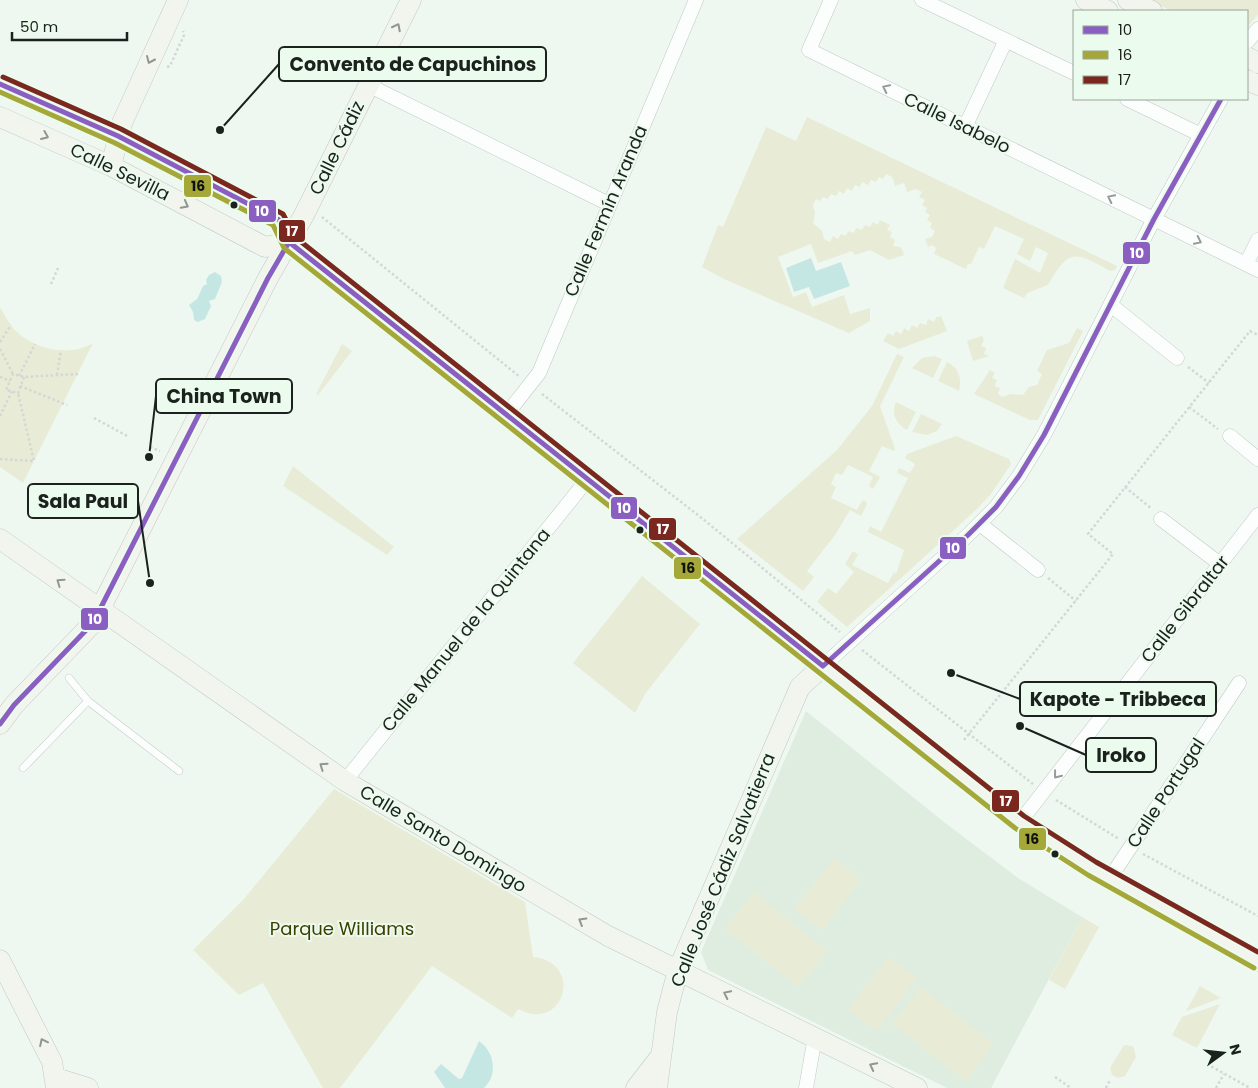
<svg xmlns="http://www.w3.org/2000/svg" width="1258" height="1088" viewBox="0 0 1258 1088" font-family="Poppins,sans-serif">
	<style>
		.built { fill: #deede0 }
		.green { fill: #e8ecd6 }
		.water { fill: #c5e7e4 }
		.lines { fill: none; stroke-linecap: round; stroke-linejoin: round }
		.lane-casing { stroke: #c1c9c3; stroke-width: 8 }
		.street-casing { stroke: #c1c9c3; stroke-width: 15 }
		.secondary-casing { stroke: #c1c9c3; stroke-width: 21 }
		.path { stroke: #d4d7d4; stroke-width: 2.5; stroke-dasharray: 2.5 2.5; stroke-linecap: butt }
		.lane { stroke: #fcfefd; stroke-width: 7 }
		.street { stroke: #fcfefd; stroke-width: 14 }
		.secondary { stroke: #f1f5ee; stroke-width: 20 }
		.bus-1-casing { stroke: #ebfbed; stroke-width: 9 }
		.bus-2-casing { stroke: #ebfbed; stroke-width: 9 }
		.bus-3-casing { stroke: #ebfbed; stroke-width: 9 }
		.bus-1 { stroke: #8a5fc1; stroke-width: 5 }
		.bus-2 { stroke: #a5a739; stroke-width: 5 }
		.bus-3 { stroke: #7a281f; stroke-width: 5 }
		.oneway { stroke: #919690 }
		.oneway2 { stroke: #979b98 }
		.bus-dot { fill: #1b211c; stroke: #ebfbed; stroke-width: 2 }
		.labels { text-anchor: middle; stroke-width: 4; stroke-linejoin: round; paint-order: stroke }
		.street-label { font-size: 18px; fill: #1b211c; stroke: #ebfbed }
		.park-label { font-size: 18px; fill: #413d00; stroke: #ebfbed }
		.leader { fill: none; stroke: #1b211c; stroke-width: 2 }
		.callout-dot { fill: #1b211c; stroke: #ebfbed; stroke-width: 2 }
		.callout { fill: #ebfbed; stroke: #1b211c; stroke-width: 2 }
		.callout-label { font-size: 19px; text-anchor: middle; font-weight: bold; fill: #1b211c }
		.line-badge { stroke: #ebfbed; stroke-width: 2 }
		.badge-label { font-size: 14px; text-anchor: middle; font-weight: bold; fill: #fff }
		.pale-badge-label { font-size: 14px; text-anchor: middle; font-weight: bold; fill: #111 }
	</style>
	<rect width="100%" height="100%" fill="#eef8f0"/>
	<path class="built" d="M806,711L944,822L1018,878L1082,917L991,1088H947L708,970L701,952Z"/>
	<path class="green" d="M1147,0H1258V15L1247,27V11H1172Z
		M807,117L1117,266L1115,270L1110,271C1075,251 1069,248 1048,285L1027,293L1024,298L1003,288L1015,259L1040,273L1048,253L1036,247L1030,261L1017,254L1024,239L995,226L984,249L979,247L971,264H968L966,269L934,254L936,248L932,245L928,247L925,239L932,237L935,231L930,228L932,223L927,220L930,215L925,212L927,208L922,205L925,200L919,197L922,192L916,189L907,192L904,183L895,186L892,177L886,174L883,179L879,177L876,182L871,180L868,185L862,182L860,187L855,185L852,191L847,188L844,194L839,191L836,196L831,194L828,199L823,197L820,201L816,199L813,205L815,213L813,223L822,231L824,239L830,242L833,236L838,239L841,234L846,236L848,231L854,233L856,228L862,230L865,225L870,227L873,222L878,225L880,220L890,225L887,230L892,232L890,237L895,240L893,246L901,247L904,255L889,260L870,250L855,255L852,251L818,263L811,244L778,257L793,297L806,292L812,307L844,295L850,314L870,308V321L849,333L724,279L702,267L718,225L723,227L766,127L796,141Z
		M0,307C5,315 9,325 17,332C36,350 70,357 93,343L23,483L0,467Z
		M941,316L947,331L899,349L883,341L888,333L893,336L896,331L901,334L904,328L909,331L912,325L917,328L920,323L926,325L928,319L934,322L936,317Z
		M1077,328L1083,331L1038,420H1030L974,394L990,370L995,373L992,378L997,380L995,386L1000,388L998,394L1003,397L1011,394L1023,395L1029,387L1037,385L1042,374L1037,371L1047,350L1069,343Z
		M982,336L984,340L981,346L986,348L984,354L989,356L973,361L967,341Z
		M342,344L352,351L318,395L316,394Z
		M897,354L904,357L880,406L895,449L894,451L882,446L869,471L880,477L873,489L869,486L873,477L848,465L842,475L836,473L831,484L836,487L831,498L857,510L862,501H866L867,504L861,516L850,510L835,535L807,571L814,577L803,591L737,539L837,450L872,406Z
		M934,356L942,359L933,378L912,368L922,358Z
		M947,362C959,368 962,378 959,391L938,381Z
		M896,402L916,412L907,430C896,424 891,414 896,402Z
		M921,414L942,424L937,431L927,435L912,432Z
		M956,436L1009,459L1011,464L991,494L976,510L847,627L817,602L828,588L836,594L854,572L845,564L852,552H855L858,555L852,565L888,583L894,572L896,574L904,550L868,532L870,526L881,532L908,478L897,473L899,468L910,473L915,464L905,458L907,454Z
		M293,466L394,547L387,555L283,486Z
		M642,576L700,624L645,694L635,713L573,663Z
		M334,789L525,902L533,957C585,962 564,1034 518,1009L512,1018L432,966L340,1088H323L263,983L239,995L193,950L244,899Z
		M835,858L861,879L822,930L794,908Z
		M754,892L827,951L798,987L725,929Z
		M1082,917L1099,927L1065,989L1049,980Z
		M888,957L917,978L877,1032L848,1010Z
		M1200,986L1221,998L1186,1011Z
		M921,987L994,1044L966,1081L892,1024Z
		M1220,1004L1197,1048L1172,1035L1182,1017Z
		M1124,1045L1133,1046L1136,1057L1125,1076L1118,1078L1112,1075L1110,1068Z"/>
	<path class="water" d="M811,258L816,271L841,262L850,286L814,299L809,287L794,292L786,268Z
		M215,272L221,276L222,282L215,299L209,301L211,306L205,319L198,322L194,320L193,312L189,305L197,299L203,286L207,284L206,280L209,275Z
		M479,1041C495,1052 498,1075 484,1088H445L434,1072L441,1064L459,1079L462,1078Z"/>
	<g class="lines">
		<g class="lane-casing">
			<path id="lane" d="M88,701L179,771
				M23,768L88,701L69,678"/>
		</g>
		<g class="street-casing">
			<path id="street" d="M831,0L809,50L1258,270
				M922,0L1074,73
				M1247,42L1258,29
				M368,85L609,204
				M1127,99L1201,135
				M965,127L1006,40
				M1246,264L1258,240
				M1111,305L1177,358
				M506,415L539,373L696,0
				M1230,436L1258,459
				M1161,519L1220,564
				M980,524L1038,570
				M823,666L968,535L996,507L1019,476L1044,435L1154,219L1221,99
				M345,781L587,480
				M1020,822L1258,515
				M1110,878L1239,683
				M806,1088L815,1037"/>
		</g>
		<g class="secondary-casing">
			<path id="secondary" d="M1086,0L1108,11
				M1128,0L1152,11
				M1247,57L1258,63
				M1247,80L1258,85
				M0,84L118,136L279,220L289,242L1020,822L1092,868L1258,961
				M0,117L111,166L265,247L289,242
				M111,166L122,123L178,0
				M0,539L345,781L608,936L917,1088
				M0,724L14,705L93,623L268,278L304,215L411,0
				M0,960L52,1062L56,1088
				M56,1078L88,1088
				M636,1088L660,1057
				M657,1088L667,1012L678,970L800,687L823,666"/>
		</g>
		<path class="path" d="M167,67L170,66L184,35L183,31
			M322,217L520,377
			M51,284L59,266
			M0,342L11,325
			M0,349L13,374
			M1188,367L1209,383
			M57,375L61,350
			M19,376L35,344
			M0,377L10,381
			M24,377L18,393L6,390L13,374L24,377L78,374
			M20,386L67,405
			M542,394L703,519L840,632
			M1189,407L1218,429
			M0,416L12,391
			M94,418L129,437
			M150,447L160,451
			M0,459L34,461L18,393
			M1125,487L1152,509
			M1048,578L1076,601
			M862,650L1033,784
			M964,740L1113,554L1088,534L1250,331L1258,335
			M1056,800L1119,839
			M1143,854L1258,916
			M1207,1064L1250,1088
			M1055,1077L1071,1088
			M1106,1088L1110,1080
			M1216,1088L1224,1074"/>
		<use href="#lane" class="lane"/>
		<use href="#street" class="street"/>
		<use href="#secondary" class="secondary"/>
		<g class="bus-1-casing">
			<path id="bus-1" d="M0,84L118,136L279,220L289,242L823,666
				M823,666L968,535L996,507L1019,476L1044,435L1154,219L1221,99
				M0,724L14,705L93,623L268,278L289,242"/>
		</g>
		<g class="bus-2-casing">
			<path id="bus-2" d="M0,92L115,143L273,225L284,248L1015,828L1088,875L1254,968"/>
		</g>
		<g class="bus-3-casing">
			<path id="bus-3" d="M3,77L121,129L283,214L295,237L1024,816L1096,862L1258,952"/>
		</g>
		<use href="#bus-1" class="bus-1"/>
		<use href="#bus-2" class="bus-2"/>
		<use href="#bus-3" class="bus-3"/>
	</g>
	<defs><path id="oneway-chevron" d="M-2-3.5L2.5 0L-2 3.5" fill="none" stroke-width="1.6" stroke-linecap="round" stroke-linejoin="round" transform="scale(1.25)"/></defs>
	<g class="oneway">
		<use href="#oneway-chevron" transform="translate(397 27) rotate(-63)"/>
		<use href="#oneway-chevron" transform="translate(150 60) rotate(114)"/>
		<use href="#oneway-chevron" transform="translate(45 136) rotate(23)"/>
		<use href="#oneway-chevron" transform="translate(185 205) rotate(28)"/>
		<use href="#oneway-chevron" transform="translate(60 582) rotate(-145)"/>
		<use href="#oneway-chevron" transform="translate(323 766) rotate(-145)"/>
		<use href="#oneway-chevron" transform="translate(582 921) rotate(-149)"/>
		<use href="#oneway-chevron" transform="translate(727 994) rotate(-154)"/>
		<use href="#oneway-chevron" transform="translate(43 1042) rotate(-116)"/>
		<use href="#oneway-chevron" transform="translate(873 1066) rotate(-153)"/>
	</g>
	<g class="oneway2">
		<use href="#oneway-chevron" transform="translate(886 88) rotate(-154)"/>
		<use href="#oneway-chevron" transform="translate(1111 198) rotate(-154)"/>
		<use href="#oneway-chevron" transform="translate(1198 241) rotate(26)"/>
		<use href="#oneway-chevron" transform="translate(1057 775) rotate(128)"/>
	</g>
	<g class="bus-dot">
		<circle cx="234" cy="205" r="4.5"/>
		<circle cx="640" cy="530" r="4.5"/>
		<circle cx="1055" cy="854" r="4.5"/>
	</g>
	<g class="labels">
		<g class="street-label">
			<text transform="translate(957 123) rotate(26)" y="6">Calle Isabelo</text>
			<text transform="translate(337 148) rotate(-64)" y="6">Calle Cádiz</text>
			<text transform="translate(120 172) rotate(26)" y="6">Calle Sevilla</text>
			<text transform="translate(606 211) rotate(-67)" y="6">Calle Fermín Aranda</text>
			<text transform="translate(1185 609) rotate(-52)" y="6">Calle Gibraltar</text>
			<text transform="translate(466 630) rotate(-51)" y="6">Calle Manuel de la Quintana</text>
			<text transform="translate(1166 793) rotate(-57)" y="6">Calle Portugal</text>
			<text transform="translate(443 839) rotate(31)" y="6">Calle Santo Domingo</text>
			<text transform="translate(723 870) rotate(-68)" y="6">Calle José Cádiz Salvatierra</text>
		</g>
		<g class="park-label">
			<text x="342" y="935">Parque Williams</text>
		</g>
	</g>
	<path class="leader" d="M220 130L279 64M149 457L156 396M150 583L138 501M951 673L1020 699M1020 726L1086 755"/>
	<g class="callout-dot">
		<circle cx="220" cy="130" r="5"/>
		<circle cx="149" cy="457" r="5"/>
		<circle cx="150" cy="583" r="5"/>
		<circle cx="951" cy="673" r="5"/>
		<circle cx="1020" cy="726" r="5"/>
	</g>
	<g class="callout">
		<rect x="279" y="47" width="267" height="34" rx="5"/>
		<rect x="156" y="379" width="136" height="34" rx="5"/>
		<rect x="28" y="484" width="110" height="34" rx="5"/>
		<rect x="1020" y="682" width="196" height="34" rx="5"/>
		<rect x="1086" y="738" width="70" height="34" rx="5"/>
	</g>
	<g class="callout-label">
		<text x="413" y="71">Convento de Capuchinos</text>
		<text x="224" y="403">China Town</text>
		<text x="83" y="508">Sala Paul</text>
		<text x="1118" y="706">Kapote - Tribbeca</text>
		<text x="1121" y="762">Iroko</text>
	</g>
	<g class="line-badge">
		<rect x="183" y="174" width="29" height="24" rx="5" fill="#a5a739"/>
		<rect x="248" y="199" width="29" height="24" rx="5" fill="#8a5fc1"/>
		<rect x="278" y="219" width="28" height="24" rx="5" fill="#7a281f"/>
		<rect x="1122" y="241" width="29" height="24" rx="5" fill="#8a5fc1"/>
		<rect x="610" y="496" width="28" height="24" rx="5" fill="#8a5fc1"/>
		<rect x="648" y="517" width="29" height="24" rx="5" fill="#7a281f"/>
		<rect x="939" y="536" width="28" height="24" rx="5" fill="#8a5fc1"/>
		<rect x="673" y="556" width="29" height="24" rx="5" fill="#a5a739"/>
		<rect x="80" y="607" width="29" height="24" rx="5" fill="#8a5fc1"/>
		<rect x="991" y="789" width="29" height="24" rx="5" fill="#7a281f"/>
		<rect x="1018" y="827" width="29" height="24" rx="5" fill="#a5a739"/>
	</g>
	<g class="badge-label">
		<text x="262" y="216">10</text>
		<text x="292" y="236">17</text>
		<text x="1137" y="258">10</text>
		<text x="624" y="513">10</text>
		<text x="663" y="534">17</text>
		<text x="953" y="553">10</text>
		<text x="95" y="624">10</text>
		<text x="1006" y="806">17</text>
	</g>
	<g class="pale-badge-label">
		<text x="198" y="191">16</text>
		<text x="688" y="573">16</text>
		<text x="1032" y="844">16</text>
	</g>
	<rect x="1073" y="10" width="175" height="90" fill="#ebfbed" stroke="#98a499"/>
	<rect x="1083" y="26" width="25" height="8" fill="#8a5fc1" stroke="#98a499"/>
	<text x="1118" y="35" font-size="15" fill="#1b211c">10</text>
	<rect x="1083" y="51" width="25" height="8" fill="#a5a739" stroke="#98a499"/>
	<text x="1118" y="60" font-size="15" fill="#1b211c">16</text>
	<rect x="1083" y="76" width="25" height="8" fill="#7a281f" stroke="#98a499"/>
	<text x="1118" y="85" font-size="15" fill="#1b211c">17</text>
	<g transform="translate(1223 1053) rotate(75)" stroke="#ebfbed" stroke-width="4" paint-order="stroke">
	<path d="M0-4L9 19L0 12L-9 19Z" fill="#1b211c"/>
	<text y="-8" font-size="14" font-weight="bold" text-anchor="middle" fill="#1b211c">N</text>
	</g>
	<path d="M12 32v8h115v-8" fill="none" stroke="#1b211c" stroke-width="2.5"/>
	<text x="20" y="32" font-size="15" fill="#1b211c" stroke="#ebfbed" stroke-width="4" paint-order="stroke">50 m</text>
</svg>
